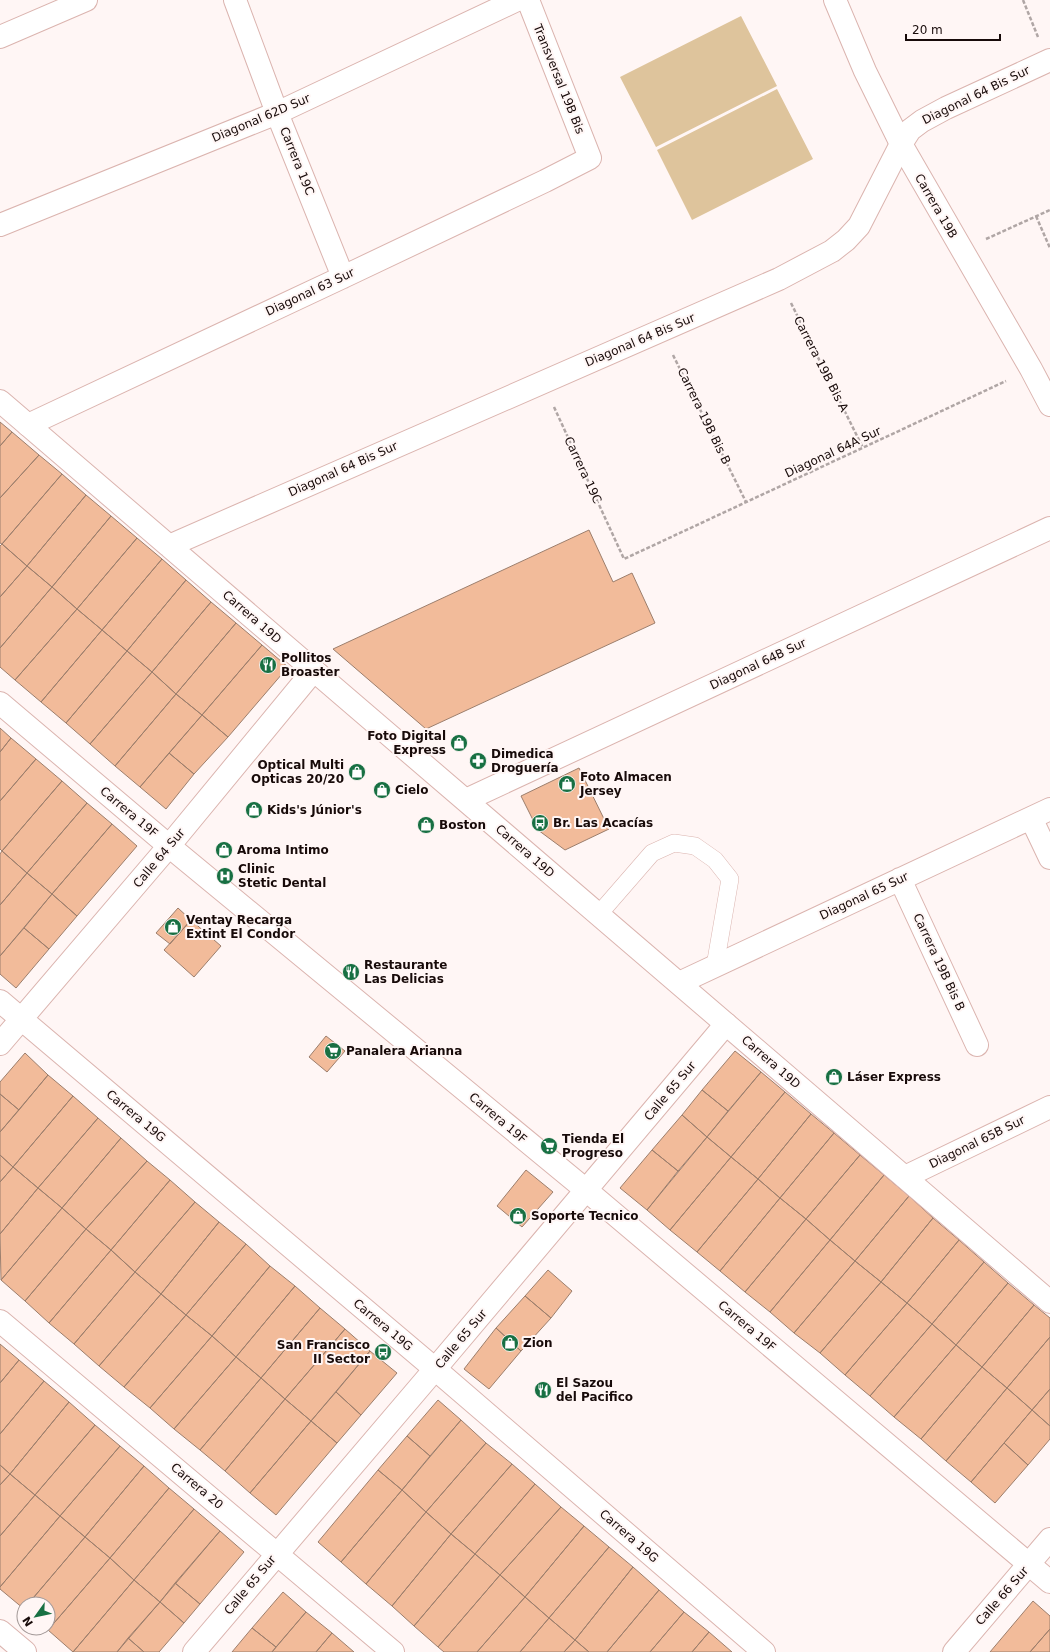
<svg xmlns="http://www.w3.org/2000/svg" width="1050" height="1652" viewBox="0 0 1050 1652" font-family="'DejaVu Sans',sans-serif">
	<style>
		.pitch { fill: #dec49c }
		.building { fill: #f2bb9a; stroke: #9c7e6c }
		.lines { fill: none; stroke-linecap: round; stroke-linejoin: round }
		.lane-casing { stroke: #dbb4af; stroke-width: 18 }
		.street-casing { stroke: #dbb4af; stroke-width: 24 }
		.secondary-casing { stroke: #dbb4af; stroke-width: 24 }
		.path { stroke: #b0a6a5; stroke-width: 2.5; stroke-dasharray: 4 2; stroke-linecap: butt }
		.lane { stroke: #fff; stroke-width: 17 }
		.street { stroke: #fff; stroke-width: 22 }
		.secondary { stroke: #fff; stroke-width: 22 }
		.labels { text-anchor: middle; stroke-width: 4; stroke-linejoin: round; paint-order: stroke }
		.street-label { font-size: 12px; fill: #170a09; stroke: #fff6f5 }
		.poi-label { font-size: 12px; font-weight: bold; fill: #170a09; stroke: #fff6f5; text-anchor: start }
	</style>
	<rect width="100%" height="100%" fill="#fff6f5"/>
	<path class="pitch" d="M741,16L777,86L656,147L620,77Z
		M777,89L813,159L692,220L657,150Z"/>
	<path class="building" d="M0,422L12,432L0,446Z
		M12,432L39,455L0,498V446Z
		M39,455L62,474L2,544L0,543V498Z
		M62,474L86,495L27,566L2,544Z
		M86,495L111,516L52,587L27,566Z
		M111,516L137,538L77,609L52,587Z
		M589,530L613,582L632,573L655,623L426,729L333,649Z
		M137,538L162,559L102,630L77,609Z
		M2,544L27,566L0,597V546Z
		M162,559L186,580L127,651L102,630Z
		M27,566L52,587L0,648V597Z
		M186,580L211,602L152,672L127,651Z
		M52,587L77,609L15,680L0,667V648Z
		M211,602L236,623L176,694L152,672Z
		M77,609L102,630L41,702L15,680Z
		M236,623L262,645L202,715L176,694Z
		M102,630L127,651L66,723L41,702Z
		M262,645L288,667L228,737L202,715Z
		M127,651L152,672L90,744L66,723Z
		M152,672L176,694L115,766L90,744Z
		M176,694L202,715L140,787L115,766Z
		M202,715L228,737L194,774L169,753Z
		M0,728L11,738L0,752Z
		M11,738L36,759L0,801V752Z
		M169,753L194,774L166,809L140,787Z
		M36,759L62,781L2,851L0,849V801Z
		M579,768L609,829L565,850L538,830L521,796Z
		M62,781L87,803L27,873L2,851Z
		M87,803L112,824L52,894L27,873Z
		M112,824L137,846L77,916L52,894Z
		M2,851L27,873L0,905V854Z
		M27,873L52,894L0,956V905Z
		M52,894L77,916L49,949L24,928Z
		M178,908L191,920L170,944L156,933Z
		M191,920L221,946L194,977L164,950Z
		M24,928L49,949L16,988L0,974V956Z
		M326,1036L345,1051L327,1072L309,1057Z
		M735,1051L761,1072L728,1111L702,1090Z
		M25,1053L48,1075L19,1110L0,1094V1082Z
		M761,1072L785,1092L731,1157L707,1137Z
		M48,1075L73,1096L13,1167L0,1155V1132Z
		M702,1090L728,1111L707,1137L682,1115Z
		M785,1092L811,1114L758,1179L731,1157Z
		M0,1094L19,1110L0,1132Z
		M73,1096L98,1118L38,1188L13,1167Z
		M811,1114L834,1133L780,1198L758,1179Z
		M682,1115L707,1137L678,1171L652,1150Z
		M98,1118L121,1138L62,1208L38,1188Z
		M834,1133L860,1155L806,1219L780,1198Z
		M707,1137L731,1157L670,1230L647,1210Z
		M121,1138L147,1161L86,1229L62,1208Z
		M652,1150L678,1171L647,1210L620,1188Z
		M0,1155L13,1167L0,1182Z
		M860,1155L884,1175L830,1240L806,1219Z
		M731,1157L758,1179L697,1252L670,1230Z
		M147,1161L170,1180L111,1250L86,1229Z
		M13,1167L38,1188L0,1234V1182Z
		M526,1170L553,1192L522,1227L497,1206Z
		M884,1175L909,1196L855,1261L830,1240Z
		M758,1179L780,1198L720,1271L697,1252Z
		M170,1180L195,1202L135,1272L111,1250Z
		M38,1188L62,1208L1,1280L0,1234Z
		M909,1196L933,1218L881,1282L855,1261Z
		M780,1198L806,1219L745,1292L720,1271Z
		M195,1202L219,1222L161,1294L135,1272Z
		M62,1208L86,1229L25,1301L1,1280Z
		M933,1218L959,1240L907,1303L881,1282Z
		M806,1219L830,1240L770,1312L745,1292Z
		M219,1222L246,1244L186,1315L161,1294Z
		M86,1229L111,1250L49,1323L25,1301Z
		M830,1240L855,1261L794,1333L770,1312Z
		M959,1240L984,1262L932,1324L907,1303Z
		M246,1244L270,1266L212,1336L186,1315Z
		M111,1250L135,1272L74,1344L49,1323Z
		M855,1261L881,1282L820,1353L794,1333Z
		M984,1262L1008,1283L956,1345L932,1324Z
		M270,1266L295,1286L236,1357L212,1336Z
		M548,1270L572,1291L551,1318L525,1296Z
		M135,1272L161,1294L99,1366L74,1344Z
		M881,1282L907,1303L845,1375L820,1353Z
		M1008,1283L1034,1305L982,1367L956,1345Z
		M295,1286L320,1308L261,1378L236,1357Z
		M161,1294L186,1315L124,1387L99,1366Z
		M525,1296L551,1318L521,1351L496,1328Z
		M907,1303L932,1324L870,1396L845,1375Z
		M1034,1305L1050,1318V1337L1007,1388L982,1367Z
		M320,1308L345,1329L285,1399L261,1378Z
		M186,1315L212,1336L150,1408L124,1387Z
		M932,1324L956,1345L894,1417L870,1396Z
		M496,1328L521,1351L489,1389L464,1369Z
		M345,1329L370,1351L311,1421L285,1399Z
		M212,1336L236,1357L174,1429L150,1408Z
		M1050,1337V1389L1032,1410L1007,1388Z
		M0,1344L19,1360L0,1383Z
		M956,1345L982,1367L921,1439L894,1417Z
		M370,1351L397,1373L361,1415L336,1392Z
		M236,1357L261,1378L200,1450L174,1429Z
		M19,1360L44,1381L0,1434V1383Z
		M982,1367L1007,1388L946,1461L921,1439Z
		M261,1378L285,1399L225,1471L200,1450Z
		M44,1381L69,1402L10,1474L0,1465V1434Z
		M1007,1388L1032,1410L971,1482L946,1461Z
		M1050,1389V1426L1032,1410Z
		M336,1392L361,1415L337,1443L311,1421Z
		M285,1399L311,1421L250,1493L225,1471Z
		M438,1400L461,1420L430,1456L407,1436Z
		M69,1402L95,1425L35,1495L10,1474Z
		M1032,1410L1050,1426V1439L1028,1465L1004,1443Z
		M461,1420L486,1443L426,1512L402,1490Z
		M311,1421L337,1443L276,1515L250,1493Z
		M95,1425L120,1446L60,1516L35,1495Z
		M407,1436L430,1456L402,1490L378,1470Z
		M486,1443L512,1464L451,1534L426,1512Z
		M1004,1443L1028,1465L995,1503L971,1482Z
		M120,1446L144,1466L85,1537L60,1516Z
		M512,1464L535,1484L475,1554L451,1534Z
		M0,1465L10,1474L0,1485Z
		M144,1466L169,1488L110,1558L85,1537Z
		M378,1470L402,1490L341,1562L318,1542Z
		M10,1474L35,1495L0,1536V1485Z
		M535,1484L561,1507L500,1575L475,1554Z
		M169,1488L194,1509L134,1580L110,1558Z
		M402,1490L426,1512L366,1584L341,1562Z
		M35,1495L60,1516L0,1587V1536Z
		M561,1507L584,1526L525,1597L500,1575Z
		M194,1509L220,1531L160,1602L134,1580Z
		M426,1512L451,1534L392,1606L366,1584Z
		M60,1516L85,1537L28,1604H24V1609L0,1589V1587Z
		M584,1526L609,1547L549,1618L525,1597Z
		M220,1531L244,1552L200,1604L175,1583Z
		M451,1534L475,1554L414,1626L392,1606Z
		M85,1537L110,1558L48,1630L46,1628H48V1604H28Z
		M609,1547L633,1567L575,1640L549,1618Z
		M475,1554L500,1575L438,1647L414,1626Z
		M110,1558L134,1580L73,1652L48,1630Z
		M633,1567L659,1590L607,1652H589L575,1640Z
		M500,1575L525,1597L477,1652H444L438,1647Z
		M134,1580L160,1602L117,1652H73Z
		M175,1583L200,1604L184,1623L160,1602Z
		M659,1590L684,1612L650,1652H607Z
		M283,1592L306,1612L276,1647L252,1628Z
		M525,1597L549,1618L520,1652H477Z
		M1033,1601L1050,1616V1629L1030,1652H990Z
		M160,1602L184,1623L159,1652H144L128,1638Z
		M306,1612L332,1633L316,1652H272Z
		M684,1612L709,1632L692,1652H650Z
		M549,1618L575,1640L564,1652H520Z
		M252,1628L276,1647L272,1652H232Z
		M1050,1629V1652H1030Z
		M709,1632L732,1652H692Z
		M332,1633L354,1652H316Z
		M128,1638L144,1652H117Z
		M575,1640L589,1652H564Z"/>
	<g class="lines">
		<g class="lane-casing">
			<path id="lane" d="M599,914L652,853L674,843L695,846L715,860L730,879L715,966"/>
		</g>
		<g class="street-casing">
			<path id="street" d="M235,0L277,113L343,277
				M835,0L865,71L901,144L1031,369L1050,405
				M0,37L86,0
				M0,225L277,113L517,0
				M28,425L343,277L545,181L590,158L528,0
				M0,703L169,846L586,1190L1050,1582
				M466,800L1050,528
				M1031,818L1050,858
				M900,879L977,1045
				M679,983L1050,809
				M905,1177L1050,1107
				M0,1321L393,1652
				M0,1631L25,1652
				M194,1652L435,1369L726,1024"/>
		</g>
		<g class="secondary-casing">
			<path id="secondary" d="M0,401L1050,1302
				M169,546L779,279L832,251L846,240L859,226L901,144L910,130L922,121L946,108L1050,60
				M0,1001L435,1369L764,1652
				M0,1044L169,846L314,670
				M954,1652L1050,1539"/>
		</g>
		<path class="path" d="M1023,0L1038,37
			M1036,216L1050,248
			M986,239L1050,210
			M791,303L863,448
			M673,355L746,502
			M554,407L624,559L1006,381"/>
		<use href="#lane" class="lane"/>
		<use href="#street" class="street"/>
		<use href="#secondary" class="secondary"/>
	</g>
	<defs>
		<g id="restaurant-disc" transform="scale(0.9)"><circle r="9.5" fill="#187043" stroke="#fff6f5"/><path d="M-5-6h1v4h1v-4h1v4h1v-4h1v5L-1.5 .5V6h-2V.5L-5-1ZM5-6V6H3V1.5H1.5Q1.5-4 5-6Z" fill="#fff"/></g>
		<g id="shop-disc" transform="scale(0.9)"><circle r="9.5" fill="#187043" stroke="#fff6f5"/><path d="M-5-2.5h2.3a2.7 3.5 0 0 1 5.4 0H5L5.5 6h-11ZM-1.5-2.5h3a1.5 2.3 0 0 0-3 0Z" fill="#fff"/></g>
		<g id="pharmacy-disc" transform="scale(0.9)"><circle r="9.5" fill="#187043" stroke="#fff6f5"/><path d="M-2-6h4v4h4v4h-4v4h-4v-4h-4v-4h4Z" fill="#fff"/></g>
		<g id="bus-disc" transform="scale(0.9)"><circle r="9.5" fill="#187043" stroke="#fff6f5"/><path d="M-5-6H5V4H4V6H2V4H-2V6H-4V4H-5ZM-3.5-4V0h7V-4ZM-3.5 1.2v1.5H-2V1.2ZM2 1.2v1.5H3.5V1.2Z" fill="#fff"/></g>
		<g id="hospital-disc" transform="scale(0.9)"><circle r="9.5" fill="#187043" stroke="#fff6f5"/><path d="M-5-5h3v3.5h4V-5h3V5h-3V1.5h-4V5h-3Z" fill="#fff"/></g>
		<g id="supermarket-disc" transform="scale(0.9)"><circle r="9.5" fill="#187043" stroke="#fff6f5"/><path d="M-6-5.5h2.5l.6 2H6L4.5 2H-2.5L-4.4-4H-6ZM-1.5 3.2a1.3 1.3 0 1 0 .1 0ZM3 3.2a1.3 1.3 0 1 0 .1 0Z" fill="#fff"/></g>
	</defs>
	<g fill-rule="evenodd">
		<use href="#restaurant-disc" x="268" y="665"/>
		<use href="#shop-disc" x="459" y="743"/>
		<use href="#pharmacy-disc" x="478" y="761"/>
		<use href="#shop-disc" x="357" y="772"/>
		<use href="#shop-disc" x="567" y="784"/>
		<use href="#shop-disc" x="382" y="790"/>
		<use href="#shop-disc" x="254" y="810"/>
		<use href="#bus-disc" x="540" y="823"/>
		<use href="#shop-disc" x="426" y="825"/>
		<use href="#shop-disc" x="224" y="850"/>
		<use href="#hospital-disc" x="225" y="876"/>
		<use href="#shop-disc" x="173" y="927"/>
		<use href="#restaurant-disc" x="351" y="972"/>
		<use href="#supermarket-disc" x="333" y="1051"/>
		<use href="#shop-disc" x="834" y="1077"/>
		<use href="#supermarket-disc" x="549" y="1146"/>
		<use href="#shop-disc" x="518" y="1216"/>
		<use href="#shop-disc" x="510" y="1343"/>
		<use href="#bus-disc" x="383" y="1352"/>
		<use href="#restaurant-disc" x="543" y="1390"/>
	</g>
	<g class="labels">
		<g class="street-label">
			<text transform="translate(559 79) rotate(68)" y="4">Transversal 19B Bis</text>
			<text transform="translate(976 95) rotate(-26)" y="4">Diagonal 64 Bis Sur</text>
			<text transform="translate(261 118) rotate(-23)" y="4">Diagonal 62D Sur</text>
			<text transform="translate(297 161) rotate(68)" y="4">Carrera 19C</text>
			<text transform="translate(936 206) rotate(60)" y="4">Carrera 19B</text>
			<text transform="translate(310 292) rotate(-25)" y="4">Diagonal 63 Sur</text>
			<text transform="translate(640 340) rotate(-23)" y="4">Diagonal 64 Bis Sur</text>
			<text transform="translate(821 364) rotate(63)" y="4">Carrera 19B Bis A</text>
			<text transform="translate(704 416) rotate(64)" y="4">Carrera 19B Bis B</text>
			<text transform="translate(833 452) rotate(-25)" y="4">Diagonal 64A Sur</text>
			<text transform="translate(343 469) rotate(-24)" y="4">Diagonal 64 Bis Sur</text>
			<text transform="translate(583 470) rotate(65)" y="4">Carrera 19C</text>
			<text transform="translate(252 617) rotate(41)" y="4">Carrera 19D</text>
			<text transform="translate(758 664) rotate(-25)" y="4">Diagonal 64B Sur</text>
			<text transform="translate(129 812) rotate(40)" y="4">Carrera 19F</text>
			<text transform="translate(525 851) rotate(41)" y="4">Carrera 19D</text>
			<text transform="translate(159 858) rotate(-50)" y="4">Calle 64 Sur</text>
			<text transform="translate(864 896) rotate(-25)" y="4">Diagonal 65 Sur</text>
			<text transform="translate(939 962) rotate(65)" y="4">Carrera 19B Bis B</text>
			<text transform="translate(771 1062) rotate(41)" y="4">Carrera 19D</text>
			<text transform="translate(670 1091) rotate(-50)" y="4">Calle 65 Sur</text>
			<text transform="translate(136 1116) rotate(40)" y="4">Carrera 19G</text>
			<text transform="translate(498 1118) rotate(40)" y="4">Carrera 19F</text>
			<text transform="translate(977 1142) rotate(-26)" y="4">Diagonal 65B Sur</text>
			<text transform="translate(383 1325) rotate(40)" y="4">Carrera 19G</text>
			<text transform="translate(747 1326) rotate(40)" y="4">Carrera 19F</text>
			<text transform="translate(461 1339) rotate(-50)" y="4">Calle 65 Sur</text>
			<text transform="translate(197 1486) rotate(40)" y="4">Carrera 20</text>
			<text transform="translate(629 1536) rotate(41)" y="4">Carrera 19G</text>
			<text transform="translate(250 1585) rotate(-50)" y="4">Calle 65 Sur</text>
			<text transform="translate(1002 1596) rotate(-49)" y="4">Calle 66 Sur</text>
		</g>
		<g class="poi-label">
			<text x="281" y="662">Pollitos<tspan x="281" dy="14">Broaster</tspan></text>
			<text x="446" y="740" text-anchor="end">Foto Digital<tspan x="446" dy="14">Express</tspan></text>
			<text x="491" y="758">Dimedica<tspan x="491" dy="14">Droguería</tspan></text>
			<text x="344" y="769" text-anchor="end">Optical Multi<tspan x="344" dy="14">Opticas 20/20</tspan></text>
			<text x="580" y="781">Foto Almacen<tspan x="580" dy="14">Jersey</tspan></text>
			<text x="395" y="794">Cielo</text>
			<text x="267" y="814">Kids's Júnior's</text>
			<text x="553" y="827">Br. Las Acacías</text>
			<text x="439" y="829">Boston</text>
			<text x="237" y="854">Aroma Intimo</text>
			<text x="238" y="873">Clinic<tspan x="238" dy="14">Stetic Dental</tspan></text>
			<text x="186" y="924">Ventay Recarga<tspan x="186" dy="14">Extint El Condor</tspan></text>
			<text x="364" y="969">Restaurante<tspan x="364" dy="14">Las Delicias</tspan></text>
			<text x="346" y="1055">Panalera Arianna</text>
			<text x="847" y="1081">Láser Express</text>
			<text x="562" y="1143">Tienda El<tspan x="562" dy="14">Progreso</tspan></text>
			<text x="531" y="1220">Soporte Tecnico</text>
			<text x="523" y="1347">Zion</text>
			<text x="370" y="1349" text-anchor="end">San Francisco<tspan x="370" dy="14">II Sector</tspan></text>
			<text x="556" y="1387">El Sazou<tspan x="556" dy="14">del Pacifico</tspan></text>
		</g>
	</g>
	<g transform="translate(36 1616) rotate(237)"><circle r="19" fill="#fff6f5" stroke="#a29897"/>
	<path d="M0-3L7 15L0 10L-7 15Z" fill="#187043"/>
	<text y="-6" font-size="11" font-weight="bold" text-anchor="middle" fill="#170a09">N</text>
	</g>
	<path d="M906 34v6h94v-6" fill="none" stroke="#170a09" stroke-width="2"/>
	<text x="912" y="34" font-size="12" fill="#170a09" stroke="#fff6f5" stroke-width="3" paint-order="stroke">20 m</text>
</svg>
